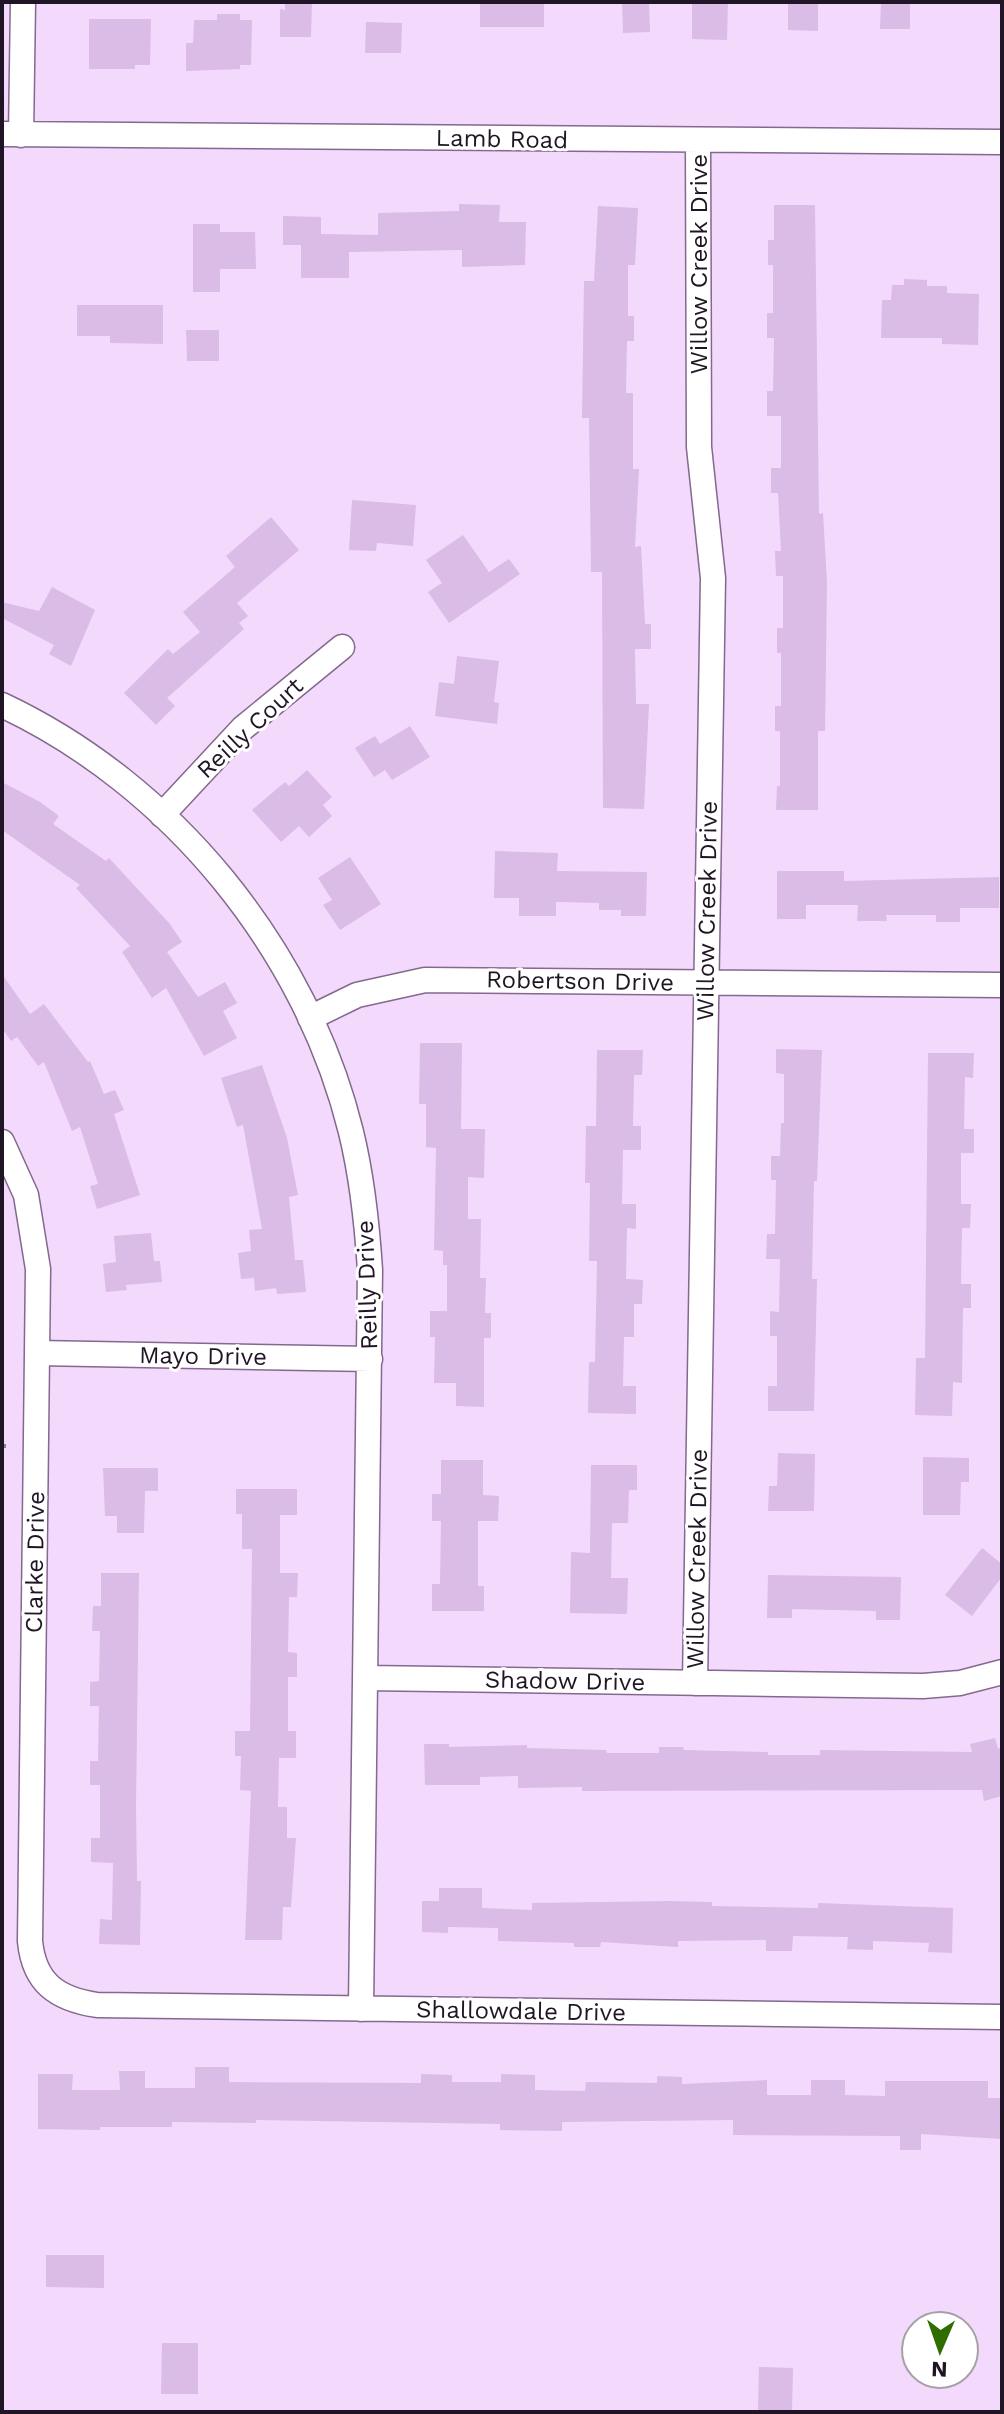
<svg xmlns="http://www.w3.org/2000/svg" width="1004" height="2414" viewBox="0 0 1004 2414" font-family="'Work Sans',sans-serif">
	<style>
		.building { fill: #dabce6 }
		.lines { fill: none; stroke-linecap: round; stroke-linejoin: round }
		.minor-casing { stroke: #84688e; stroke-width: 27 }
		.path { stroke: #907e97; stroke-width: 4; stroke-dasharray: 4 4; stroke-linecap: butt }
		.minor { stroke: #fff; stroke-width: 24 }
		.labels { text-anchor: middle; stroke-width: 6; stroke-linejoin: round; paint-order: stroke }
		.street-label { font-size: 24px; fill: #201524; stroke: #fff }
	</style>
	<rect width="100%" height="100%" fill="#f3dafc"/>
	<path class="building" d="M285,2H312L311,37H280V9L285,10Z
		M480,2H544V27H480Z
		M622,2H649L650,32L623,33Z
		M728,2L727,40L692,39V3Z
		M788,2H818V31L788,30Z
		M881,2H910V29H880Z
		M217,14H240V20H252L251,65H240V69L186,71V43H193L194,20H217Z
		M89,19H151L150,65H135V69H89Z
		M366,22L402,23L401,53H365Z
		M459,204L500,205L499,222H526L525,265L462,267V250L349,252V278H301V245H283V216L321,217V234L378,235V213L459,211Z
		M774,205H815L819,514L823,513L827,583L825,731H818V810H776L777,786H780V731H775V706H781V653H777V628H783V576H776L775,551H781L778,493H771V468H781V416H767V391H773L774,338H767V313H773V265H768V240H774Z
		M598,206L638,208L635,265H628V316H634V341H627L626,393H633V469H639L635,547L641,546L645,624H651V649H635L636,704H649L644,809L603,808L602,572H591L589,418H582L584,281H594Z
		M193,224H220V232H255L256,269H220V292H193Z
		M904,279L927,280V286H947V293L979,294L978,345L942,344V338H881L882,300H891L892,285H904Z
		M77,305H163V344L110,343V336H77Z
		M186,330H219V361H187Z
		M352,500L416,505L413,546L377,543L376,551L349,550Z
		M271,517L299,550L237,603L248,616L239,623L244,629L167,698L175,706L156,725L124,693L168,649L173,654L200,632L183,612L235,567L226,556Z
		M463,535L489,572L509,559L520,574L449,623L428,592L442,583L426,560Z
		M52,587L95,610L71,666L49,654L54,645L2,618V602L39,611Z
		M457,656L499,661L494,702L499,703L497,724L435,716L439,682L454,684Z
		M410,726L430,757L392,780L385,770L374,777L355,748L375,736L380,744Z
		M307,770L332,797L323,805L332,816L309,837L299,826L281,842L252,810L285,782L289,786Z
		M2,782L40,802L59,816L53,824L106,861L109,858L170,924L182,942L167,952L198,997L225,982L237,1003L223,1011L237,1038L204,1056L166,988L152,998L122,952L130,946L76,888L80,885L2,830Z
		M495,851L558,853L557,871L647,872L646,916H621V910H599V903L556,902V916H519V898H494Z
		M350,857L381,904L340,930L323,905L332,900L318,878Z
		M777,871H844V881L999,877V908H960V922H936V915H886L887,921H857L858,905H806V919H777Z
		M2,974L30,1014L44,1004L88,1062L90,1061L104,1094L115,1090L124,1110L114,1114L140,1195L97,1209L90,1186L98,1184L80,1127L72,1131L44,1062L38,1066L17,1037L11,1041L2,1028Z
		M420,1043H462L461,1129H485L484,1178L468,1177V1219H481L480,1278H486L485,1313H491V1338H484V1407L456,1406V1383H434L435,1337H430V1311H447V1265H443V1251L434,1250L436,1148L426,1147V1104H419Z
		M776,1049L822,1050L817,1181H814L812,1279H817L814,1411H768V1386H777V1336H770V1311L779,1312L780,1259H766L767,1234H775L776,1180H771V1156H780L781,1123H784V1074L776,1073Z
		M597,1050H643L642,1075H634L633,1126H641V1150H623L622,1204H636V1229L627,1228L626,1279L643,1280L642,1304H634V1337H624L623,1386H636V1414L588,1413L589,1362H595L597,1261H589L590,1183H585L586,1126H596Z
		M928,1053H974L973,1078L965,1077L964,1129H974V1153H961V1204H971L970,1228H962L961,1284H971V1308H963L962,1383L953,1382L952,1416L915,1415L916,1358H925Z
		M262,1065L287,1138L298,1195L289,1197L295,1260H303L306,1292L277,1294L276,1288L255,1291L254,1278L241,1279L238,1253L251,1251L249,1230L262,1229L243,1125L237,1127L221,1078Z
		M151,1233L154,1261H160L162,1282L126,1285L127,1290L106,1292L103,1264L116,1262L114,1236Z
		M778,1453L815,1454L814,1511H768L769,1486H777Z
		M923,1457L969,1458V1482H961L960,1515H923Z
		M441,1460H483V1495L499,1496L498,1521H478V1586H484V1611H432V1584H440L441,1521H432V1494H441Z
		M591,1465H637V1490H629L628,1523H612L611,1578H628L627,1614L570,1613L571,1552L590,1553Z
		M103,1468H158V1491H145L144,1533H117V1516H105Z
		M236,1489H297V1515H280V1573H298L297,1597H289L288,1652L297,1653V1677H288V1731H296V1758H279L278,1807H287V1838H296L291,1907H283L282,1940H245L251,1791L240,1790L241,1756H235V1731H250L252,1549H242V1514H236Z
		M982,1548L1002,1564V1577L972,1616L945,1595Z
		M101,1573H139L136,1806L137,1881H141L140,1945L99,1944L100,1919L112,1920L113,1863L91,1862V1838H100V1785H90V1761H98L99,1706H90V1682L99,1681L100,1631H92L93,1606H101Z
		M768,1575L901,1577L900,1620H876V1611L792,1609V1618H767Z
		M995,1738L998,1749L1002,1747V1796L984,1801L982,1790L582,1791V1787L518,1788V1776L480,1777V1785H425L424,1744H449V1747L527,1745V1748L606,1750L607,1753H659V1747H683L684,1750L768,1752V1755H820V1750L972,1752L970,1744Z
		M439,1888H482V1908L532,1910V1903L669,1901L712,1902V1906L818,1908V1903L953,1908L952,1953L928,1952L929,1943L873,1941V1950L847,1949L848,1937L793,1936L792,1951H766V1940L678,1941V1947L601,1942L600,1947H574V1943L498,1941V1928L448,1927V1933L422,1932V1901H439Z
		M195,2067H229V2082L421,2083V2074L452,2075V2082H501V2074L535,2075V2090L585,2091L586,2082L657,2083V2076L682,2077V2084L767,2080V2095H811V2080H845V2095L885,2096V2081H988V2098H1002V2139L921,2134V2150H900V2136L733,2135V2120L562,2122V2131L500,2130V2124L256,2120V2123L172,2122V2127H100V2130L38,2129V2074H73L72,2090H120L119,2071H145V2088H195Z
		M46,2255H104V2288L46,2287Z
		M162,2343H198V2394H161Z
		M759,2367L793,2368L792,2412H758Z"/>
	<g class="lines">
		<g class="minor-casing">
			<path id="minor" d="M2,134L1002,142
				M21,135L23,2
				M2,705C172,785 306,949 351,1132C362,1177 367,1223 370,1270L361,2009
				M162,815L243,728L342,647
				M310,1018L357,995L425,980L1002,985
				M2,1142L26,1195L38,1269L30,1941C34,1983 57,1999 97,2005L1002,2017
				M37,1353L370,1359
				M366,1678L923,1686L960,1683L1002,1672
				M695,1683L713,578L699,447L698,141"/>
		</g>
		<path class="path" d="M2,1446H9"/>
		<use href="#minor" class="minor"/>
	</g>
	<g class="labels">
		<g class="street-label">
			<text transform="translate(502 139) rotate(1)" y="8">Lamb Road</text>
			<text transform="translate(699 264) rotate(-90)" y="8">Willow Creek Drive</text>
			<text transform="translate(250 728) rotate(-43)" y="8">Reilly Court</text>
			<text transform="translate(707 911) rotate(-89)" y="8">Willow Creek Drive</text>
			<text transform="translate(580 981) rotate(1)" y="8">Robertson Drive</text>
			<text transform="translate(367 1285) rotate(-92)" y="8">Reilly Drive</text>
			<text transform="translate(203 1356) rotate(1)" y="8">Mayo Drive</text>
			<text transform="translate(697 1559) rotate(-89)" y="8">Willow Creek Drive</text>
			<text transform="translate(35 1562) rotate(-89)" y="8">Clarke Drive</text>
			<text transform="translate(565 1681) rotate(1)" y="8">Shadow Drive</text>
			<text transform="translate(521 2011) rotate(1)" y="8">Shallowdale Drive</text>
		</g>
	</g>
	<rect width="1004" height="2414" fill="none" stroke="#201524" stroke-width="8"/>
	<g transform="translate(940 2350) rotate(182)"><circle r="38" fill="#ffffff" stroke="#a6a1a7" stroke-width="2"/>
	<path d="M0-6L14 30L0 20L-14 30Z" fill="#2f6d00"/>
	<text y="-12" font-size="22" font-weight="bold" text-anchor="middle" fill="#201524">N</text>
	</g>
</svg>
